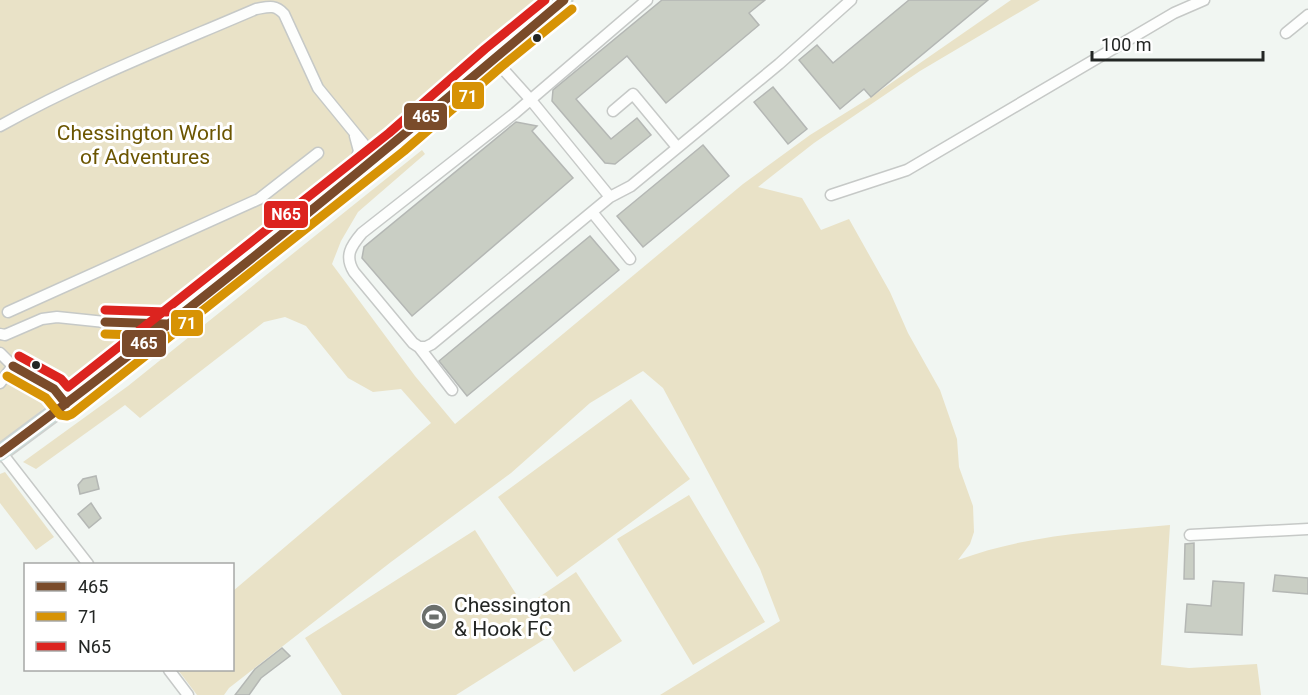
<svg xmlns="http://www.w3.org/2000/svg" width="1308" height="695" viewBox="0 0 1308 695" font-family="Roboto,sans-serif">
	<style>
		.green { fill: #e9e2c7 }
		.building { fill: #c9cec4; stroke: #b4b7b4; stroke-width: 1.5 }
		.lines { fill: none; stroke-linecap: round; stroke-linejoin: round }
		.minor-casing { stroke: #c6c9c7; stroke-width: 13 }
		.highway-casing { stroke: #ced0ce; stroke-width: 19 }
		.minor { stroke: #fdfefd; stroke-width: 10 }
		.highway { stroke: #cbddda; stroke-width: 16 }
		.bus-1-casing { stroke: #fff; stroke-width: 14 }
		.bus-2-casing { stroke: #fff; stroke-width: 14 }
		.bus-3-casing { stroke: #fff; stroke-width: 14 }
		.bus-1 { stroke: #7a4b2a; stroke-width: 9 }
		.bus-2 { stroke: #d79305; stroke-width: 9 }
		.bus-3 { stroke: #dc241f; stroke-width: 9 }
		.bus-dot { fill: #232624; stroke: #fff; stroke-width: 2 }
		.labels { text-anchor: middle; stroke-width: 6; stroke-linejoin: round; paint-order: stroke }
		.park-label { font-size: 21px; fill: #6b5501; stroke: #fff }
		.poi-label { font-size: 21px; fill: #232624; stroke: #fff; text-anchor: start }
		.line-badge { stroke: #fff; stroke-width: 2 }
		.badge-label { font-size: 16px; text-anchor: middle; font-weight: bold; fill: #fff }
	</style>
	<rect width="100%" height="100%" fill="#f1f6f2"/>
	<path class="green" d="M0,0H552L444,91L398,123L278,224L0,443Z
		M1011,0H1040L920,71L814,143L758,187L802,198L821,230L849,219L890,292L908,333L940,390L957,439L959,467L973,506L974,532L970,544L958,560C1028,534 1097,532 1170,525L1161,665L1189,668L1257,664L1261,695H660L780,621L760,569L663,388L643,371L590,403L511,473L391,562L229,688L224,695H197L178,670H232L233,591L431,423L401,389L373,392L348,378L306,326L285,317L264,322L140,418L125,405L36,469L23,462L128,386L422,150L425,154L358,212L341,241L332,264L415,376L455,424L743,184L810,135L871,97Z
		M631,399L690,479L557,577L498,497Z
		M5,472L54,537L36,550L0,503V474Z
		M689,495L765,622L693,665L617,539Z
		M475,530L545,639L456,695H342L305,638Z
		M576,572L622,641L574,672L529,604Z"/>
	<path class="building" d="M662,0H765L749,13L759,25L666,103L627,56L576,99L611,139L637,118L651,135L615,164L605,163L552,101L553,90Z
		M909,0H988L871,97L864,89L840,109L799,60L817,45L833,63Z
		M773,87L807,129L788,144L754,102Z
		M516,122L537,126L532,131L573,178L412,316L362,258L364,247Z
		M703,145L729,176L643,247L617,216Z
		M590,236L619,270L467,396L439,361Z
		M96,476L99,489L80,494L78,485L83,479Z
		M91,503L101,518L89,528L78,514Z
		M1194,543V579H1184L1185,544Z
		M1275,575L1308,578V594L1273,591Z
		M1213,581L1244,583L1242,635L1185,632L1187,604L1211,606Z
		M282,648L290,656L261,678L249,695H235L255,669Z"/>
	<g class="lines">
		<g class="minor-casing">
			<path id="minor" d="M1286,33L1308,15
				M493,58L530,99L610,197
				M613,111L633,94L677,147
				M0,126C82,80 170,46 256,9C268,7 275,4 284,14L318,88L376,159
				M831,195L907,170L1174,13L1204,0
				M311,201L356,159L359,151L355,136
				M592,212L630,259
				M8,312L259,199L318,153
				M0,334L5,335L42,319L57,317L105,322L167,324
				M419,347H426L432,344L610,197L631,186L779,64L851,0
				M0,353L13,366L54,389L66,404
				M0,383L13,366
				M452,390L419,347L413,343L354,272C344,256 351,246 362,233L515,113L647,0
				M1,452L88,564
				M1190,535L1308,529
				M169,670L188,695"/>
		</g>
		<g class="highway-casing">
			<path id="highway" d="M0,453L66,404L376,159L564,0"/>
		</g>
		<use href="#minor" class="minor"/>
		<use href="#highway" class="highway"/>
		<g class="bus-1-casing">
			<path id="bus-1" d="M105,322L167,324
				M13,366L54,389L66,404
				M0,453C194,309 380,156 564,0"/>
		</g>
		<g class="bus-2-casing">
			<path id="bus-2" d="M105,334L167,336
				M7,376L46,398L60,415L67,416L72,414L404,151L501,67L572,9"/>
		</g>
		<g class="bus-3-casing">
			<path id="bus-3" d="M105,310L167,312
				M19,356L61,379L68,387L389,133L485,49L545,0"/>
		</g>
		<use href="#bus-1" class="bus-1"/>
		<use href="#bus-2" class="bus-2"/>
		<use href="#bus-3" class="bus-3"/>
	</g>
	<defs>
		<g id="stadium-disc" transform="scale(1.35)"><circle r="9.5" fill="#6b6f6c" stroke="#fff"/><path d="M0-5a6.5 5 0 1 0 0 10a6.5 5 0 1 0 0-10ZM-3.5-1.8h7v3.6h-7Z" fill="#fff"/></g>
	</defs>
	<g fill-rule="evenodd">
		<use href="#stadium-disc" x="434" y="617"/>
	</g>
	<g class="bus-dot">
		<circle cx="537" cy="38" r="5"/>
		<circle cx="36" cy="365" r="5"/>
	</g>
	<g class="labels">
		<g class="park-label">
			<text x="145" y="140">Chessington World<tspan x="145" dy="24">of Adventures</tspan></text>
		</g>
		<g class="poi-label">
			<text x="454" y="612">Chessington<tspan x="454" dy="24">&amp; Hook FC</tspan></text>
		</g>
	</g>
	<g class="line-badge">
		<rect x="451" y="81" width="34" height="29" rx="6" fill="#d79305"/>
		<rect x="403" y="102" width="45" height="29" rx="6" fill="#7a4b2a"/>
		<rect x="263" y="200" width="46" height="29" rx="6" fill="#dc241f"/>
		<rect x="170" y="309" width="34" height="28" rx="6" fill="#d79305"/>
		<rect x="121" y="329" width="46" height="29" rx="6" fill="#7a4b2a"/>
	</g>
	<g class="badge-label">
		<text x="468" y="102">71</text>
		<text x="426" y="122">465</text>
		<text x="286" y="220">N65</text>
		<text x="187" y="329">71</text>
		<text x="144" y="349">465</text>
	</g>
	<rect x="24" y="563" width="210" height="108" fill="#ffffff" stroke="#a7a8a7" stroke-width="1.5"/>
	<rect x="36" y="582" width="30" height="9" fill="#7a4b2a" stroke="#a7a8a7" stroke-width="1.5"/>
	<text x="78" y="593" font-size="18" fill="#232624">465</text>
	<rect x="36" y="612" width="30" height="9" fill="#d79305" stroke="#a7a8a7" stroke-width="1.5"/>
	<text x="78" y="623" font-size="18" fill="#232624">71</text>
	<rect x="36" y="642" width="30" height="9" fill="#dc241f" stroke="#a7a8a7" stroke-width="1.5"/>
	<text x="78" y="653" font-size="18" fill="#232624">N65</text>
	<path d="M1092 51v9h171v-9" fill="none" stroke="#232624" stroke-width="3"/>
	<text x="1101" y="51" font-size="18" fill="#232624" stroke="#ffffff" stroke-width="4.5" paint-order="stroke">100 m</text>
</svg>
